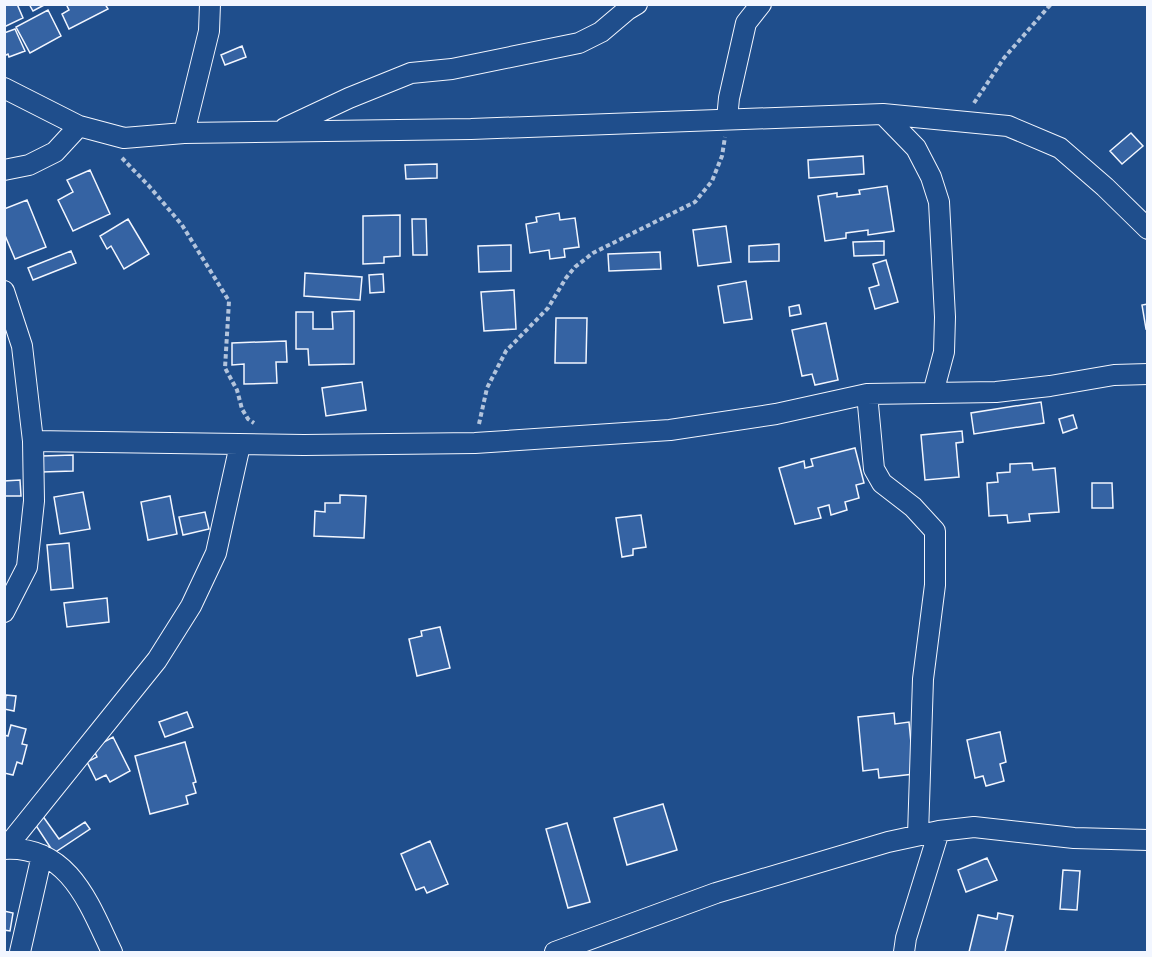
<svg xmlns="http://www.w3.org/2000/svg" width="1152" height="957" viewBox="0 0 1152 957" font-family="'Titillium Web',sans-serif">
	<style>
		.building { fill: #3563a3; stroke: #f2f6ff; stroke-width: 1.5 }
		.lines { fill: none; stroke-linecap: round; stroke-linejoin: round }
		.minor-casing { stroke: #f2f6ff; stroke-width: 22 }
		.path { stroke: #b3c4dc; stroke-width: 4; stroke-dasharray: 4.5 3; stroke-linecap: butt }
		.minor { stroke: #1f4e8c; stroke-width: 20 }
	</style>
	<rect width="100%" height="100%" fill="#1f4e8c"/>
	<path class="building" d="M4,4H17L23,18L4,27Z
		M29,4H46L33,11Z
		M66,4H105L108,9L69,29L62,14L69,10Z
		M48,10L61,36L30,53L16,27Z
		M15,29L25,51L9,57L8,54L4,56V33Z
		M242,46L246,57L225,65L221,55Z
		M1131,133L1143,146L1122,164L1110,151Z
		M863,156L864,174L809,178L808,160Z
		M437,164V178L406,179L405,165Z
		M90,170L110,214L73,231L58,200L73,192L67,180Z
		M887,186L894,231L868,235V230L846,233V238L825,241L818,196L837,193V197L860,194L859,190Z
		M27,200L46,247L15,259L4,233V209Z
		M559,213L560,220L575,218L579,247L564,249L565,257L550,259L549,250L530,253L526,224L537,222L536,217Z
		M400,215V256L384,257V263L363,264V216Z
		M128,219L149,254L124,269L111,246L107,249L100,236Z
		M412,219H426L427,255H413Z
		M726,226L731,262L698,266L693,230Z
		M884,241V255L854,256L853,242Z
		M779,244V261L749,262V246Z
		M511,245V271L479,272L478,246Z
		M71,251L76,263L33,280L28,268Z
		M660,252L661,269L609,271L608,254Z
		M886,260L898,302L875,309L869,288L879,285L873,264Z
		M305,273L362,277L360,300L304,296Z
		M383,274L384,292L370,293L369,275Z
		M746,281L752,319L724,323L718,286Z
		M514,290L516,329L484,331L481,292Z
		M1148,304V328L1146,329L1142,305Z
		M799,305L801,314L790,316L789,307Z
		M354,311V364L309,365L308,349H296V312H313V329H333L332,312Z
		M556,318H587L586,363H555Z
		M826,323L838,380L815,385L812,374L802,376L792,330Z
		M286,341L287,362H276L277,383L244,384V364L232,365V343Z
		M362,382L366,410L326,416L322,388Z
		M1041,402L1044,423L974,434L971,413Z
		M1073,415L1077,428L1063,433L1059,419Z
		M962,431L963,442L956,443L959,477L925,480L921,435Z
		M855,448L864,483L856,485L859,498L845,502L847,510L831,515L829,505L818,508L821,518L795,524L779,468L804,461L805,468L813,466L811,459Z
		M73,455V471L42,472V456Z
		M1032,463L1033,470L1055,468L1059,512L1029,514L1030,521L1008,523L1007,515L989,516L987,483L998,482L997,473L1010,472V464Z
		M20,480L21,496H4V481Z
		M1092,483H1112L1113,508H1092Z
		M83,492L90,529L60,534L54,497Z
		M340,495L366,496L364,538L314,536L315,511L325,512V503H340Z
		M170,496L177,534L148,540L141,502Z
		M205,512L209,529L183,535L179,517Z
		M641,515L646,547L633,549V555L622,557L616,518Z
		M69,543L73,588L51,590L47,545Z
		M107,598L109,622L67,627L64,603Z
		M440,627L450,668L417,676L409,639L422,636L421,631Z
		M6,695L16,696L14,711L4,709Z
		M187,712L193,727L165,737L159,722Z
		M894,713L895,724L909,722L914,774L879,778L878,769L863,771L858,717Z
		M11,725L26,729L22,744L27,745L22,764L17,762L13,775L4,773V735L8,736Z
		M1000,732L1006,762L1000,764L1004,781L986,786L983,776L975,778L967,740Z
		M113,737L130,771L110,782L106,775L96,780L87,762L97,757L93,748Z
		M185,742L196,782L193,783L196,793L186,796L188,804L150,814L135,756Z
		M663,804L677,850L627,865L614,818Z
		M42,815L59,839L85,822L90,829L54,853L33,821Z
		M567,823L590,902L568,908L546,829Z
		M430,841L448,884L427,893L424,887L416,890L401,854Z
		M987,858L997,880L966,892L958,870Z
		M1063,870L1080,871L1077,910L1060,909Z
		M4,911L13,913L10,931L4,930Z
		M998,913L1013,916L1005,952H969L978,915L997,919Z"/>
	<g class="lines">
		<g class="minor-casing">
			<path id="minor" d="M4,88L79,126L124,138L184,133L471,129L883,114L1008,126L1060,148L1105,187L1148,229
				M883,114L916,148L931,177L939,202L945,317L944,352L933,393
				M727,119L729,98L746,23L761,4
				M285,128L349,98L411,73L452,69L579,43L601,32L627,10L637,4
				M184,133L209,31L210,4
				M4,170L29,165L55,152L79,126
				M4,291L22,346L33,441L34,501L27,567L4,612
				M867,394L874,469L882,483L913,507L935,531V585L923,679L918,835
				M33,441L304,445L475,443L670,430L776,414L867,394L996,392L1050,386L1114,375L1148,374
				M4,849C69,845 89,904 112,952
				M5,849L157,660L191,606L216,553L240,445
				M20,952L42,855
				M555,952L716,893L888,842L939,831L974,827L1074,838L1148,840
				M904,952L906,938L939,831"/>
		</g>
		<path class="path" d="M974,103L1004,58L1051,4
			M122,158L149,186L182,225L229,301L225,368L237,390L242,409L248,419L254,423
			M479,424L487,388L506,351L548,308L566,278L575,267L593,253L695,202L712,181L722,156L725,137"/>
		<use href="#minor" class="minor"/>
	</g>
	<rect width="1152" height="957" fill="none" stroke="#f2f6ff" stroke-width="12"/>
</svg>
